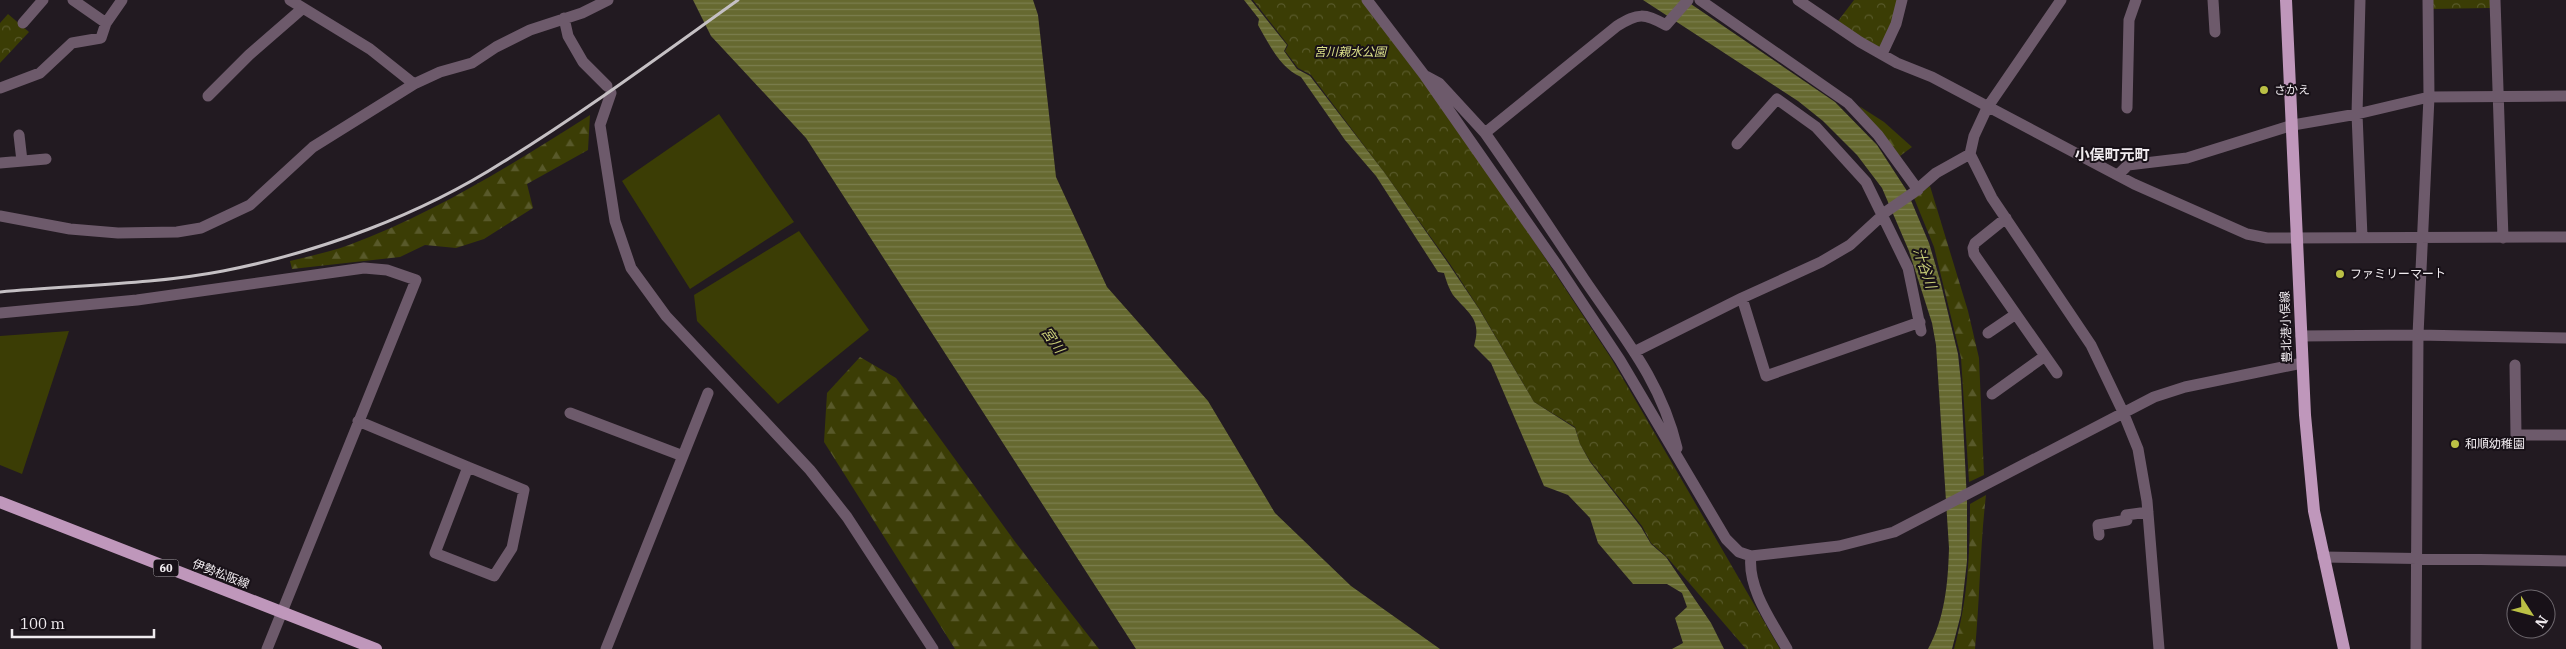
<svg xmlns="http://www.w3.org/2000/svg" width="2566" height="649" viewBox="0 0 2566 649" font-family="'IBM Plex Serif','Noto Sans JP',serif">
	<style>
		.forest { fill: url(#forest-firs) }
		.park { fill: url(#park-crowns) }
		.garden { fill: #3b3d05 }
		.water { fill: url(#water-rules) }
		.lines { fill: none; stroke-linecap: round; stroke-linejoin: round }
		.minor { stroke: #6d5a6b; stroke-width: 11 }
		.major { stroke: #bf97bb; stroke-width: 12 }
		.rail { stroke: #c5c0c4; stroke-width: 3 }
		.poi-dot { fill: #bbc045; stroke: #181118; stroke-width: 2 }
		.labels { text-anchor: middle; stroke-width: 4; stroke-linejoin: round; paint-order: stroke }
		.shield { fill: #181118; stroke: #afaaae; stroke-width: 1 }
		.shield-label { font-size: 11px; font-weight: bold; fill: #f0ebef }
		.park-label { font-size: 12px; font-style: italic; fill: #dbe089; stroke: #181118 }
		.poi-label { font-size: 12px; fill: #f0ebef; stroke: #181118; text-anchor: start }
		.street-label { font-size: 12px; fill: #f0ebef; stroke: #181118 }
		.water-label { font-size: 14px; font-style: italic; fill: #c8cd77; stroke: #181118 }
		.quarter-label { font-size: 15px; font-weight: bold; fill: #f0ebef; stroke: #181118 }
	</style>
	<defs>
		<pattern id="forest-firs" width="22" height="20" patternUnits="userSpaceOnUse" patternTransform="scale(1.25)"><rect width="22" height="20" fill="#3b3d05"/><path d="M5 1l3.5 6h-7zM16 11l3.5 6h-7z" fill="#58592a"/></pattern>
		<pattern id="park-crowns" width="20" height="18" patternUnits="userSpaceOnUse" patternTransform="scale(1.25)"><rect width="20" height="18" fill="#3b3d05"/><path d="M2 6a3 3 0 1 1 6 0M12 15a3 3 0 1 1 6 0" fill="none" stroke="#58592a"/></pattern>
		<pattern id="water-rules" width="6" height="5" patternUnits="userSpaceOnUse" patternTransform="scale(1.25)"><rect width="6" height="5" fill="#666930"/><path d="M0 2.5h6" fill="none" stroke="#7c7f4e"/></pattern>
	</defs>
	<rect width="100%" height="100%" fill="#221a21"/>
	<path class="forest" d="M1859,106L1884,122L1912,147L1900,156Z
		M590,115L588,150L527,184L533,208L484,239L456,248L425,245L400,257L292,269L290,261C310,256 330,252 349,245C435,213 513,164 590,115Z
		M1930,186L1968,311L1979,358L1984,475L1969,482L1961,358L1934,247L1914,198Z
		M860,357L896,378L1016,543L1099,649H955L824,442L827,393Z
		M1986,495C1980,546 1980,598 1975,649H1954C1968,599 1970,555 1970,504Z"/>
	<path class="park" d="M1253,0H1368L1425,76L1611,358L1780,649H1746L1666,556L1651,543L1642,526L1590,461L1580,444L1575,427L1534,402L1480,310L1450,264L1384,172L1311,75L1298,68L1285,51L1288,45Z
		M1854,0H1902L1882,54L1835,25Z
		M2432,0H2490V8L2432,9Z
		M8,14L29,32L0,63V23Z"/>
	<path class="garden" d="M719,114L794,222L690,289L622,181Z
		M799,231L869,330L778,404L697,321L694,295Z
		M69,331L22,474L0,465V336Z"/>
	<path class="water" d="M693,0H1033L1038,15L1056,177L1107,287L1208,401L1275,513L1351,586L1440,649H1136L806,138L711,36Z
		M1244,0H1251L1287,45L1284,51L1297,69L1310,76L1384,172L1448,263L1479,309L1534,402L1575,428L1580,444L1590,462L1641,527L1651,544L1666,557L1711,623L1724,649H1672L1683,643L1675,618L1687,607L1682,593L1667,584H1633L1598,543L1590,518L1568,495L1544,486L1491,363L1474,346C1482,319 1469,314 1453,295C1449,289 1446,280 1444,273L1438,272L1376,176L1345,140L1301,77C1280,68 1269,44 1258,25L1259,19Z
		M1643,0H1685L1835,102L1877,145L1907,191L1929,243L1940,280L1958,354L1961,382L1967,501V561L1961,614L1952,649H1928C1945,618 1948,583 1949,548L1936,345L1932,323L1909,251L1882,188L1857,155L1823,121L1798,101Z"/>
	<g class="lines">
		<path class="minor" d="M73,0L106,23
			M290,0L370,49L414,84
			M1367,0L1425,76L1557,265L1620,360L1726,539L1739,552L1751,556L1839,546L1894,532L2154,397L2185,387L2302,363
			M1700,0L1848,103L1878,135L1918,190
			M1798,0L1860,42L1897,63L1932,77L2134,184L2247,234L2267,238L2566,237
			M2061,0L1987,108L1974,136L1970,154L1992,198L2091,345L2123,412L2138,449L2147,501L2159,649
			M2213,0L2215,32
			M2360,0L2357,114L2362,237
			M2495,0L2503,238
			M564,18L568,36L583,62L607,86
			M23,23L43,0
			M1882,54L1896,24L1902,0
			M1426,76L1439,83L1485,133L1617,26C1639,13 1643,13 1666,25L1688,0
			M0,88L40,73L72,43L101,38L106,23L122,0
			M611,93L600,125L615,221L631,268L666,316L810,470L847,517L933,649
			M208,96L249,55L303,8
			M2127,108L2129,20L2136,0
			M1485,133C1519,181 1551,230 1584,279C1622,335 1661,380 1677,448
			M19,135L22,161
			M1737,144L1777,99L1816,127L1866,182L1908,268L1921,331
			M0,163L46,159
			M2118,175L2128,165L2187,158L2293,125L2357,114L2429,97L2566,96
			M0,216L70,229L118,233L177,232L201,228L250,205L313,147L414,84L440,72L472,63L496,47L530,30L582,13L608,0
			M2006,218L1975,243L1973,248L1974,254L2057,373
			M1742,298L1766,376L1920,322
			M0,313L137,300L364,268L387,270L416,280L267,649
			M1988,333L2016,314
			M2301,336L2418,335L2566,338
			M1636,351L1742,298L1821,262L1850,245L1887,211L1913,193L1936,173L1970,154
			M2515,365L2516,435H2566
			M1992,394L2045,356
			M570,413L683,456
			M358,421L468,467
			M468,467L524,490L512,548L494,576L435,553Z
			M2099,535L2098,525L2127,520L2126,515L2148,512
			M1751,556C1747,588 1772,622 1787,649
			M2323,557L2566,561
			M606,649L708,393
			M2416,649L2418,335L2429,97L2428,0"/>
		<path class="major" d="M2286,0L2305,415L2314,511L2344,649
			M0,502L376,649"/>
		<path class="rail" d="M0,292C74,285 150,285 223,271C320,252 420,215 503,162C584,112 661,55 738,0"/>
	</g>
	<g class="poi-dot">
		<circle cx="2264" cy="90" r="5"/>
		<circle cx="2340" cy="274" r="5"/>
		<circle cx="2455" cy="444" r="5"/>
	</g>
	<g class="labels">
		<rect class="shield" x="153.5" y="559.5" width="25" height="17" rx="4"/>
		<g class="shield-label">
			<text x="166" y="572">60</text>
		</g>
		<g class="park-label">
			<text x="1350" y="56">宮川親水公園</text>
		</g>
		<g class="poi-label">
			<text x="2274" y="94">さかえ</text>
			<text x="2350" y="278">ファミリーマート</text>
			<text x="2465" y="448">和順幼稚園</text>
		</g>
		<g class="street-label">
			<text transform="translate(2286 327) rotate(-92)" y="4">豊北港小俣線</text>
			<text transform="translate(221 574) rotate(21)" y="4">伊勢松阪線</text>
		</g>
		<g class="water-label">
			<text transform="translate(1925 268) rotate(71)" y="5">汁谷川</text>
			<text transform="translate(1053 340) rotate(55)" y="5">宮川</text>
		</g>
		<g class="quarter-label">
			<text x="2112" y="160">小俣町元町</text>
		</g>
	</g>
	<g transform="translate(2531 614) rotate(126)"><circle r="24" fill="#181118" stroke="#6e686e"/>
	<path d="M0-4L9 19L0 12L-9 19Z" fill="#bbc045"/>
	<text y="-8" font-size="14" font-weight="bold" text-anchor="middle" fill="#f0ebef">N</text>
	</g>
	<path d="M12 629v8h142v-8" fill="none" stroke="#f0ebef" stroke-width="2.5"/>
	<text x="20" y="629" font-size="15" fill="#f0ebef" stroke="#181118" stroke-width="4" paint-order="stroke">100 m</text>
</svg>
